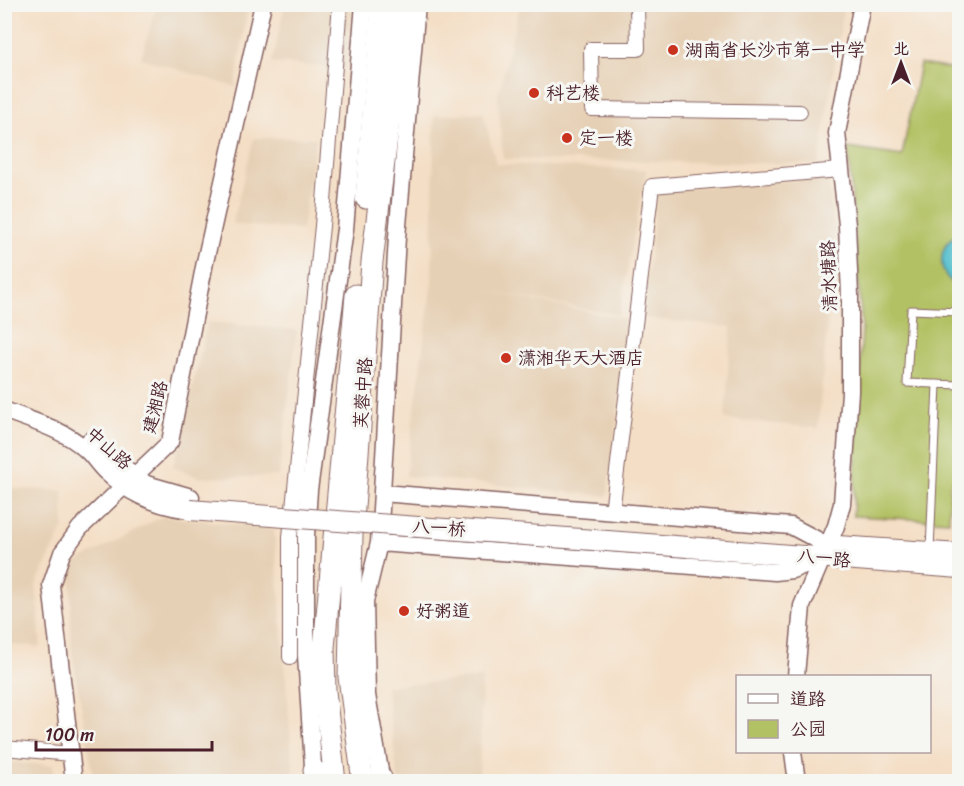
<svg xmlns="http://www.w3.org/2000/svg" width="964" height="786" viewBox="0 0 964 786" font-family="Sriracha,'LXGW WenKai TC',sans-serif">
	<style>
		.built { fill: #e6d0b5 }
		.green { fill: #b2c163; stroke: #7e7047; stroke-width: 1.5 }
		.water { fill: #52bfcc; stroke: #4e6f7c; stroke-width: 1.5 }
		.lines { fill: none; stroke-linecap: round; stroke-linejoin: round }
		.service-casing { stroke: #866261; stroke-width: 9 }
		.minor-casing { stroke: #866261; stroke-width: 16 }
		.tertiary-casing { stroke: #866261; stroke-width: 19 }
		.secondary-casing { stroke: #866261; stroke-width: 22 }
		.primary-casing { stroke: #866261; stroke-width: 23 }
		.service { stroke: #fff; stroke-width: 7 }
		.minor { stroke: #fff; stroke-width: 14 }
		.tertiary { stroke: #fff; stroke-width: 16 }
		.secondary { stroke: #fff; stroke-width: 20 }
		.primary { stroke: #fff; stroke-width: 21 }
		.secondary-bridge-casing { stroke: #866261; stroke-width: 22; stroke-linecap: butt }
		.secondary-bridge { stroke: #fff; stroke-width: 20 }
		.poi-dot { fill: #c8321e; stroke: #f6f6f2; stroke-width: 2 }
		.labels { text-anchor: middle; stroke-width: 6; stroke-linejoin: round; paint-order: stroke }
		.poi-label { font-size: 18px; fill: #4a1f2b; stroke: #f6f6f2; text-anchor: start }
		.street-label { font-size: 18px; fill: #4a1f2b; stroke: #f6f6f2 }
	</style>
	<rect width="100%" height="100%" fill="#f6f6f2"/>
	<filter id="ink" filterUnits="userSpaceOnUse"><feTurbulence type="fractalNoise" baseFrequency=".0167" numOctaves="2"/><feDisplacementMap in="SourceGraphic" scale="12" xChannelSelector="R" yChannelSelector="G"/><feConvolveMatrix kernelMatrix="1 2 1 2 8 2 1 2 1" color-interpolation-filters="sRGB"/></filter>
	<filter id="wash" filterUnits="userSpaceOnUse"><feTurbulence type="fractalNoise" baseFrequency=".008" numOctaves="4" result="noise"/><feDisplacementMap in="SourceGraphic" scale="24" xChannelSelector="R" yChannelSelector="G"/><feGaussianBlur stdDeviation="1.35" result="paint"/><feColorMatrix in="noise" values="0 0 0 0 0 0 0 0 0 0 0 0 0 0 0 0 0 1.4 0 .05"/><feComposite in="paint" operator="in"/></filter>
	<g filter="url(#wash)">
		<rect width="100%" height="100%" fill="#f4dec5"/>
		<path class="built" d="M157,5H248L235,87L141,58Z
			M285,5H352L346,68L272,63Z
			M520,5H844L819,164L503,159L498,96Z
			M483,112L496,164L646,170L619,315L480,290L630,320L607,496L406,476L432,281L434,116Z
			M254,138H316L302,230L232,224Z
			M828,178L835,238L818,428L725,419L731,327L643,318L657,190Z
			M208,322L297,330L279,476L201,478L173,467Z
			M5,488L63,491L64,527L36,585L41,647L5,644Z
			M163,516L274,529L294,781H94L71,645V565Z
			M482,678L479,781H398L386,686Z
			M4,762L53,765L55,781H5Z"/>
		<path class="green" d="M920,64L959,70L960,473L950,484L949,521L853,516L862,327L848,148L902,156Z"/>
		<path class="water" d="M959,233V287C936,274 936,247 959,233Z"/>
	</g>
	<g filter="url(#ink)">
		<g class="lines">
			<g class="service-casing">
				<path id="service" d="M960,312L911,310L907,383L960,385
					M930,550L937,384"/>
			</g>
			<g class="minor-casing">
				<path id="minor" d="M637,4L638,49H591L592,109L800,112
					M612,512L652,186L840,170
					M290,657V537L322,226L340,4
					M4,748L71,754"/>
			</g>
			<g class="tertiary-casing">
				<path id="tertiary" d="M4,410C31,421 63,429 84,448C93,455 98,465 106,472C129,494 158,506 190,510
					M89,441L146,484L191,497
					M382,493L791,526L827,545
					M379,543L775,572L792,570L822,558
					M796,676L802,606L836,526L842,504L850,392V295L847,225L837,133L862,4
					M793,752L797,782
					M74,782L51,585L62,553L80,528L170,442L205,262L263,4
					M314,782L306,655V536L309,490L345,229L364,4
					M382,782L367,695L365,601L379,543L397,237L417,4"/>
			</g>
			<g class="secondary-casing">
				<path id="secondary" d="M822,545L960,554
					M688,547L960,568"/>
			</g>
			<g class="primary-casing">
				<path id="primary" d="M366,198L382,4
					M314,770L317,782
					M335,782L325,691L324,648L356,295
					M363,782L349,677L352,535L372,262L403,4
					M381,782V778"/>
			</g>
			<use href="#service" class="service"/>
			<use href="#minor" class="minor"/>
			<use href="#tertiary" class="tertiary"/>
			<use href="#secondary" class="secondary"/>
			<use href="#primary" class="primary"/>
			<g class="secondary-bridge-casing">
				<path id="secondary-bridge" d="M190,510L688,547"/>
			</g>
			<use href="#secondary-bridge" class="secondary-bridge"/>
		</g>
	</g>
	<g class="poi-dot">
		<circle cx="673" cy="50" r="6"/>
		<circle cx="534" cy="93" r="6"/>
		<circle cx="567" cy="138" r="6"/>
		<circle cx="506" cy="358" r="6"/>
		<circle cx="404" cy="611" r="6"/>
	</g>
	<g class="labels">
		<g class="poi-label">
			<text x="685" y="56">湖南省长沙市第一中学</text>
			<text x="546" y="99">科艺楼</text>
			<text x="579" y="144">定一楼</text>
			<text x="518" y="364">潇湘华天大酒店</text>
			<text x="416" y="617">好粥道</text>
		</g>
		<g class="street-label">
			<text transform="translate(829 276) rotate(-92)" y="6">清水塘路</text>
			<text transform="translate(363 393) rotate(-86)" y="6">芙蓉中路</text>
			<text transform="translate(155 407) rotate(-76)" y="6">建湘路</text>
			<text transform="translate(109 448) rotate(42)" y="6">中山路</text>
			<text transform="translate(439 528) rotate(4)" y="6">八一桥</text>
			<text transform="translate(824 558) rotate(6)" y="6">八一路</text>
		</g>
	</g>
	<rect width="964" height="786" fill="none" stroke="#f6f6f2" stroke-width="24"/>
	<rect x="736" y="675" width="195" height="78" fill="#f6f6f2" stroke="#b1a0a2" stroke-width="1.5"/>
	<rect x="748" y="694" width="30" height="9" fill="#ffffff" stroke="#b1a0a2" stroke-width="1.5"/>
	<text x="790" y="705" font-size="18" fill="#4a1f2b">道路</text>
	<rect x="748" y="720" width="30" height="18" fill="#b2c163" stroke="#b1a0a2" stroke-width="1.5"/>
	<text x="790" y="735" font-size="18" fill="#4a1f2b">公园</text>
	<g transform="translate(901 63)" stroke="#f6f6f2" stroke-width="4.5" paint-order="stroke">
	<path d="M0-4.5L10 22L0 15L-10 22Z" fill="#4a1f2b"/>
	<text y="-9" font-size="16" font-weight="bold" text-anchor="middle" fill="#4a1f2b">北</text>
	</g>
	<path d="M36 741v9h176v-9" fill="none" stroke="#4a1f2b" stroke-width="3"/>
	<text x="45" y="741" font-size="18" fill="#4a1f2b" stroke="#f6f6f2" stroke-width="4.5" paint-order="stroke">100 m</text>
</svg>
